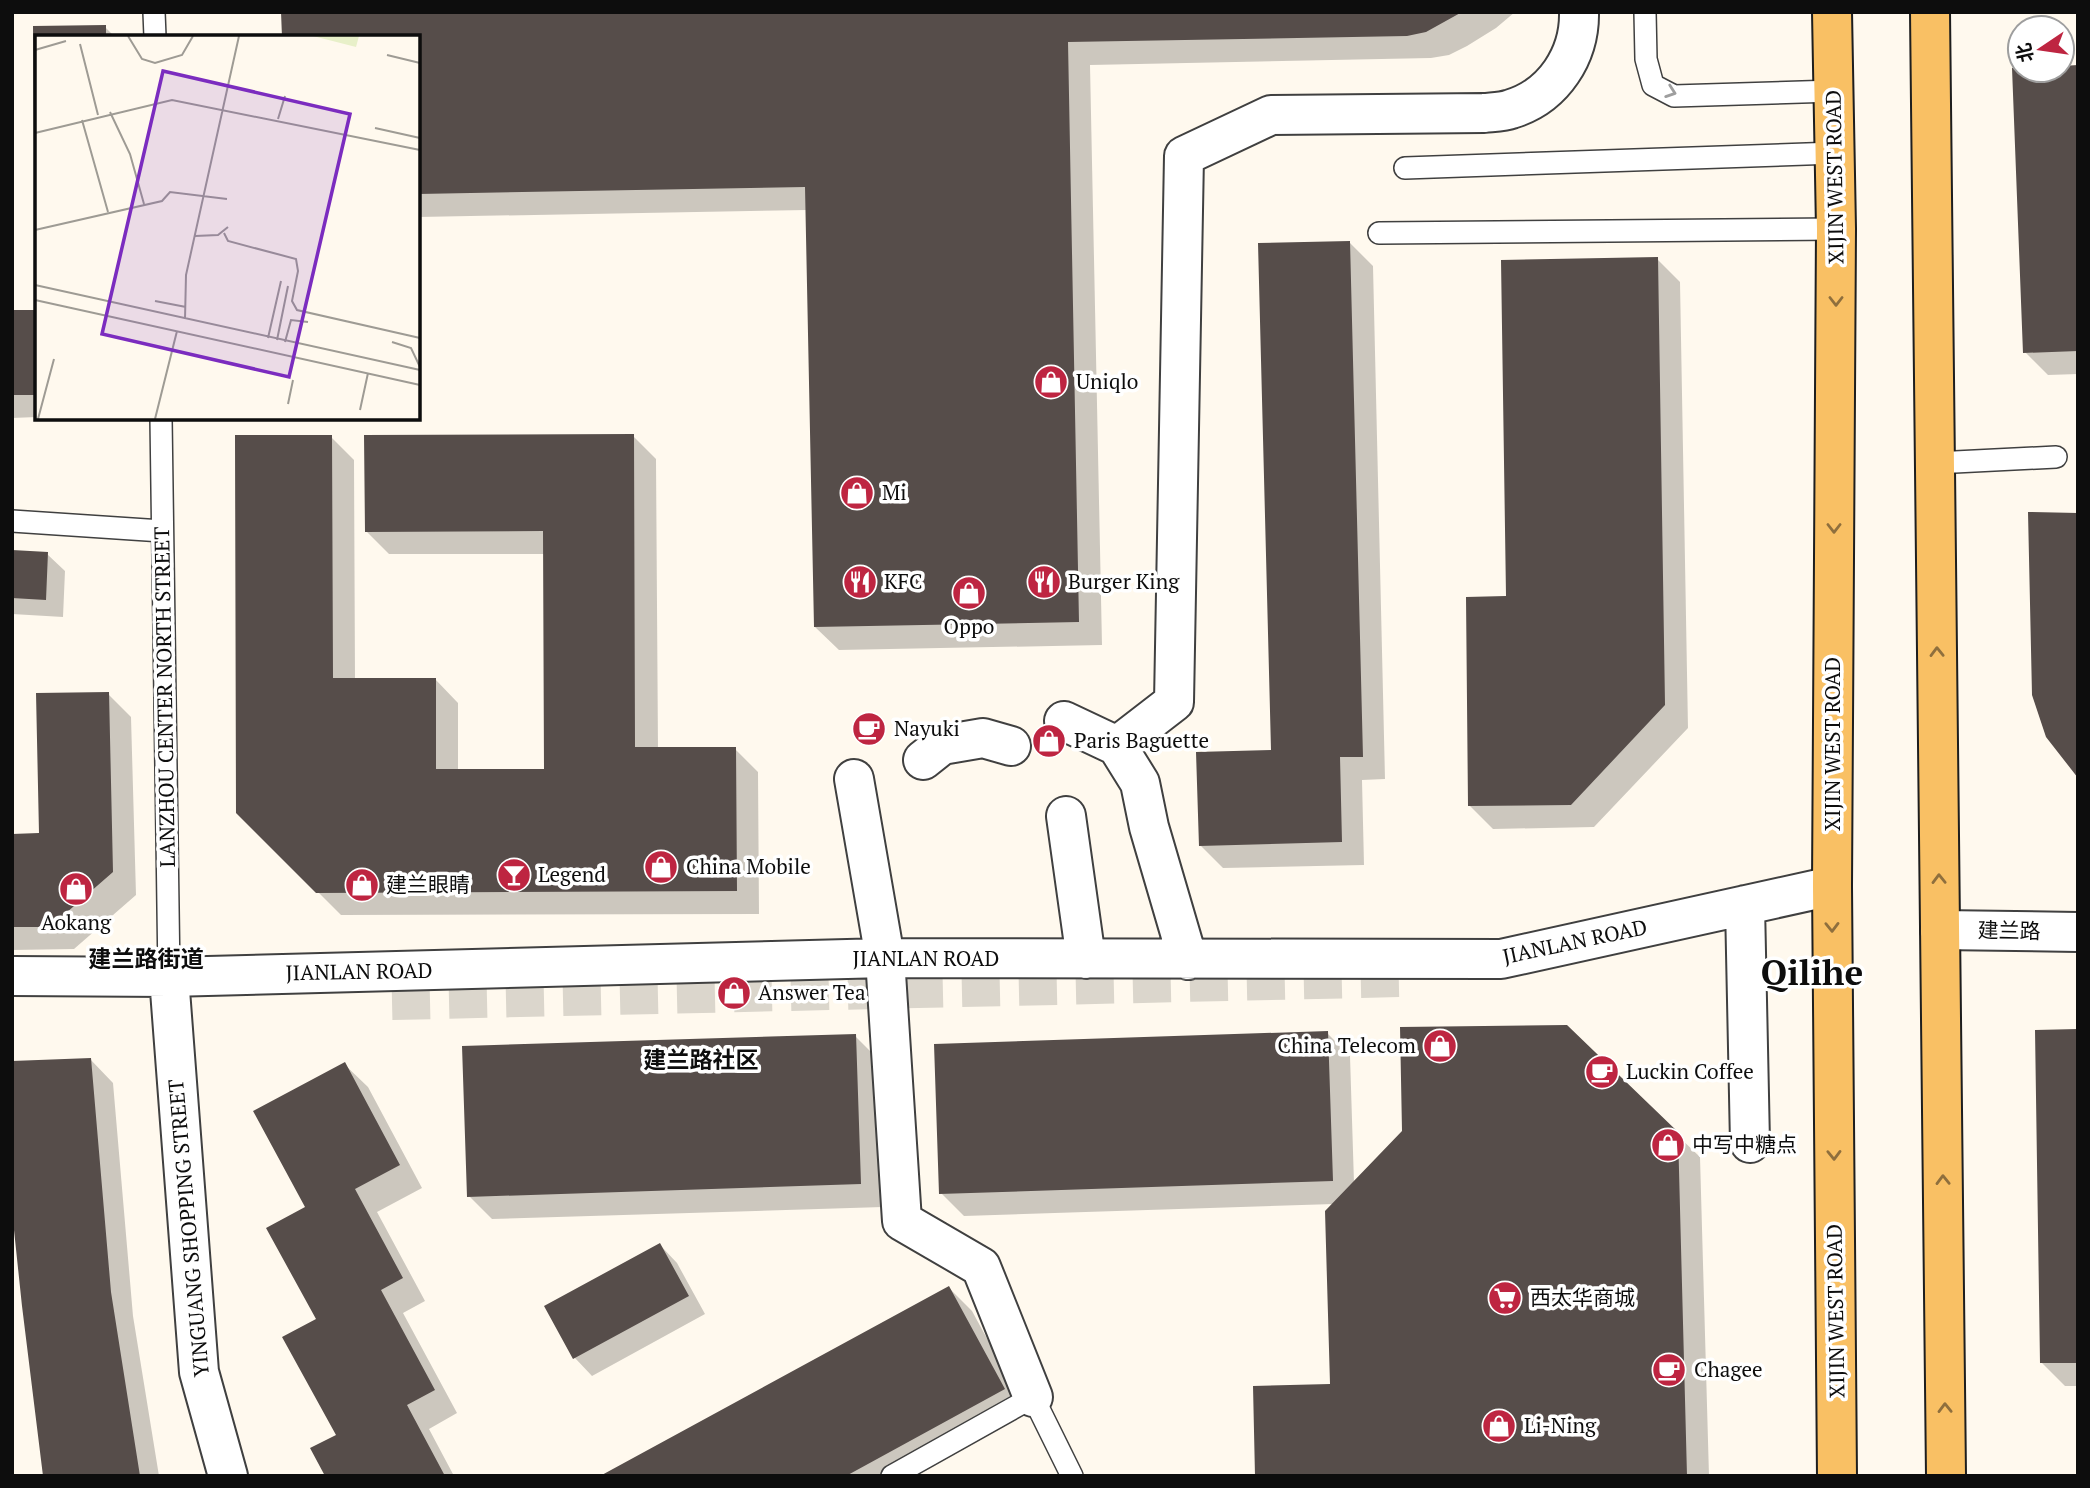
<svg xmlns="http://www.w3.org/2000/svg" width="2090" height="1488" viewBox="0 0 2090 1488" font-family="'PT Serif','Noto Sans SC',serif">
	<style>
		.shadow { fill: #0003 }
		.building { fill: #564d4a }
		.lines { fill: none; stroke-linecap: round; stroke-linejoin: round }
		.street-tunnel { stroke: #dbd6cc; stroke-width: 38; stroke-dasharray: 38 19; stroke-linecap: butt }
		.lane-casing { stroke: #404040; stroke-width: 24 }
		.street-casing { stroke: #404040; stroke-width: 42 }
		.primary-casing { stroke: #1e1e1e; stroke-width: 42 }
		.lane { stroke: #fff; stroke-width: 21 }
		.street { stroke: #fff; stroke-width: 38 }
		.primary { stroke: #f9c064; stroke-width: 38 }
		.oneway { stroke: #9e9e9e }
		.oneway2 { stroke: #8f6f3d }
		.labels { text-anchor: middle; stroke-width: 7; stroke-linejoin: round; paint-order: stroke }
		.street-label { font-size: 21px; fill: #0d0d0d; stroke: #fff }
		.poi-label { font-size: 21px; fill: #0d0d0d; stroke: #fff; text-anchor: start }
		.neighbourhood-label { font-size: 23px; font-weight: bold; fill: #0d0d0d; stroke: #fff }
		.town-label { font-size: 35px; font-weight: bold; fill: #0d0d0d; stroke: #fff }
		.inset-road { fill: none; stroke: #9e9b94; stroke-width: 2 }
		.view { fill: #7b2cbf; fill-opacity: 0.15; stroke: #7b2cbf; stroke-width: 3.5 }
		.inset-edge { fill: none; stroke: #0d0d0d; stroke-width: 3.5 }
	</style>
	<rect width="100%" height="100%" fill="#fff9ee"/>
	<path class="shadow" d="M283,12H1515L1496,28L1467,46L1449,55L1431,58L1090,65L1102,645L839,650L815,627L807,210L418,217V37Z
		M105,27L115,37H37V194L35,28Z
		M2062,67H2078V374L2048,375L2025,352L2014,69L2062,70Z
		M1349,242L1373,266L1385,779L1362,780L1364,865L1223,868L1200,845L1273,752Z
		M1657,259L1680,282L1688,728L1594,827L1493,829L1470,806L1508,598Z
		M12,312H37V417L12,418Z
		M633,436L656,459L658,749H735L758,772L759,914L341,915L238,812L331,437L354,460L355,679H435L458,703V770H546L545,554H389L366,531Z
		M12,552L47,554L65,571L63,617L12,614Z
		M108,694L131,717L136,895L74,949L12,950V835H41Z
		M2078,1031V1386H2065L2042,1363Z
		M1327,1033L1350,1056L1354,1183L1676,1134L1700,1157L1709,1476H1257L1332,1386L1334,1204L964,1216L941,1193Z
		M855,1036L878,1059L883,1207L492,1219L469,1196Z
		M90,1059L113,1083L133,1316L159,1476H45Z
		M344,1064L368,1087L422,1188L377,1212L425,1301L403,1313L457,1413L429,1429L454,1476H327L338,1435L318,1320L307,1208Z
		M660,1245L677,1263L705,1314L592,1376L575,1358L546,1307Z
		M949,1288L972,1311L1027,1412L910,1476H604Z"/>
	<path class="building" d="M281,12H1462L1426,32L1407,36L1068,42L1079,622L814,627L805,187L418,194V37H282Z
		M106,25V37H37V147H34L33,26Z
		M2078,65V351L2023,353L2012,68L2020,67V70H2062V66Z
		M1350,241L1363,757H1340L1342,842L1199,846L1196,752L1271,750L1258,243Z
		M1658,257L1665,705L1571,805L1468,806L1466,597L1506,596L1501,260Z
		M12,310H37V395H12Z
		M634,434L635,747H736L737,891L316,893L236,813L235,435H332L333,678H436V769H544L543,531L365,532L364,435Z
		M2028,512L2078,513V778L2046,737L2032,695Z
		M12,550L48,552L46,600L12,598Z
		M109,692L113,872L50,927H12V834L39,833L36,693Z
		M1567,1025L1678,1132L1687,1476H1255L1253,1386L1330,1384L1325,1211L1402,1131L1400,1027Z
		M2078,1029V1363H2040L2035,1030Z
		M1328,1031L1333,1181L939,1194L934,1044Z
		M856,1034L861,1184L467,1197L462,1046Z
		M91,1058L111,1292L140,1476H43L22,1306L12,1211V1061Z
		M345,1062L400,1165L355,1189L403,1278L381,1290L435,1390L407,1405L445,1476H325L310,1448L336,1435L282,1337L316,1319L266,1228L305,1207L253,1111Z
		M660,1243L689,1296L573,1359L544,1306Z
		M949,1286L1005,1389L846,1476H600Z"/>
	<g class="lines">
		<path class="street-tunnel" d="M392,1001L1404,978"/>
		<g class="lane-casing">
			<path id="lane" d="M154,12L155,37
				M1645,12L1646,59L1653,85L1674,96L1834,91
				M1405,168L1835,153
				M1379,233L1836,229
				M161,418L169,977
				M1935,463L2056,457
				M12,521L162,531
				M892,1476L1033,1397L1072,1476"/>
		</g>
		<g class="street-casing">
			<path id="street" d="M1064,721L1117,746L1140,783L1149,827L1188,960
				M1117,746L1174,702L1184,156L1271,115L1484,113C1493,112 1503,112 1511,109C1554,96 1580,55 1579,12
				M923,760L942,745L983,738L1011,746
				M854,779L885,958L902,1221L981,1267L1033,1397
				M1066,816L1086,959
				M1745,905L1750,1143
				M1940,930L2078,932
				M12,976L169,977L885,958L1501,959L1832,886
				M169,977L199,1372L228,1476"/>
		</g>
		<g class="primary-casing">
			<path id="primary" d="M1832,12L1836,229L1832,886L1837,1476
				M1930,12L1946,1476"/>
		</g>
		<use href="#lane" class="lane"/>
		<use href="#street" class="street"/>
		<use href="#primary" class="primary"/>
	</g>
	<defs><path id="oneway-chevron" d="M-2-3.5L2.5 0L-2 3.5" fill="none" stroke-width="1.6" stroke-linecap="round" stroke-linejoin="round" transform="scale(1.75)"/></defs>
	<use class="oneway" href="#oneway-chevron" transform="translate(1671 92) rotate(19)"/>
	<g class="oneway2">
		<use href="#oneway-chevron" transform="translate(1836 301) rotate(90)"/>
		<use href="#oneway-chevron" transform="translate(1834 528) rotate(90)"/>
		<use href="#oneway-chevron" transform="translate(1937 652) rotate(-91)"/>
		<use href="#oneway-chevron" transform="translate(1939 879) rotate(-91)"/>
		<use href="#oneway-chevron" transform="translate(1832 927) rotate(89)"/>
		<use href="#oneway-chevron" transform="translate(1834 1155) rotate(89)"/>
		<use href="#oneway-chevron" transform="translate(1943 1180) rotate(-91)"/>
		<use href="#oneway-chevron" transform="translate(1945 1408) rotate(-91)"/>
	</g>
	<defs>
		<g id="shop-disc" transform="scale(1.75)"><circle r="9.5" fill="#be2541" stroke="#fff"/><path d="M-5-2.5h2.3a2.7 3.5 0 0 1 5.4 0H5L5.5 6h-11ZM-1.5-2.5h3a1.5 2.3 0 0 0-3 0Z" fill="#fff"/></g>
		<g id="restaurant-disc" transform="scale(1.75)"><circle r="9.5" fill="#be2541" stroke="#fff"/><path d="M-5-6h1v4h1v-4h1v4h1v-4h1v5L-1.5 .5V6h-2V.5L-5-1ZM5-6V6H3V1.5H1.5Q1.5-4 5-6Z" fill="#fff"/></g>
		<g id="cafe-disc" transform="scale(1.75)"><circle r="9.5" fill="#be2541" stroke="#fff"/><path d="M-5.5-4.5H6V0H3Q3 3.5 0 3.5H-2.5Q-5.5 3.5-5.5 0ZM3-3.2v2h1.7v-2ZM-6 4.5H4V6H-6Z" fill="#fff"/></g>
		<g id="bar-disc" transform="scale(1.75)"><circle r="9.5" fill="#be2541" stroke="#fff"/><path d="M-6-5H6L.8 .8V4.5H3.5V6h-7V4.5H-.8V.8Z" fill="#fff"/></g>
		<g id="supermarket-disc" transform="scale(1.75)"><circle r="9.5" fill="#be2541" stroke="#fff"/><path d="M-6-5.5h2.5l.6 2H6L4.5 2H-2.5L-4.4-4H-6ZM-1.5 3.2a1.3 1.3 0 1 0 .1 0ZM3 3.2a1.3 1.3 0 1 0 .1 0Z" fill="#fff"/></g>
	</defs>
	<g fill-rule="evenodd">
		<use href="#shop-disc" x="1051" y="382"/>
		<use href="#shop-disc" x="857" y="493"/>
		<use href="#restaurant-disc" x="860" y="582"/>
		<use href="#restaurant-disc" x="1044" y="582"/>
		<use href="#shop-disc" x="969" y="593"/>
		<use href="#cafe-disc" x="869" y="729"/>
		<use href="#shop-disc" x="1049" y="741"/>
		<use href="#shop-disc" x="661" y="867"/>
		<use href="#bar-disc" x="514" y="875"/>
		<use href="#shop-disc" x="362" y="885"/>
		<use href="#shop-disc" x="76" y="889"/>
		<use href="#shop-disc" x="734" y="993"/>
		<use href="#shop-disc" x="1440" y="1046"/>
		<use href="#cafe-disc" x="1602" y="1072"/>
		<use href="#shop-disc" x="1668" y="1145"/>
		<use href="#supermarket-disc" x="1505" y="1298"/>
		<use href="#cafe-disc" x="1669" y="1370"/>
		<use href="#shop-disc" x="1499" y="1426"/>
	</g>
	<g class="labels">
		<g class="street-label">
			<text transform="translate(1835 177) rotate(-91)" y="7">XIJIN WEST ROAD</text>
			<text transform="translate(165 697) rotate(-91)" y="7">LANZHOU CENTER NORTH STREET</text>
			<text transform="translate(1833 744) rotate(-90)" y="7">XIJIN WEST ROAD</text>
			<text transform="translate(2009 931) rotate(1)" y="7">建兰路</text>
			<text transform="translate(1575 942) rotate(-12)" y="7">JIANLAN ROAD</text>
			<text x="926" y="966">JIANLAN ROAD</text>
			<text transform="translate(359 972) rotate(-1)" y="7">JIANLAN ROAD</text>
			<text transform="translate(189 1228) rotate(-95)" y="7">YINGUANG SHOPPING STREET</text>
			<text transform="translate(1836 1311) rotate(-91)" y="7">XIJIN WEST ROAD</text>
		</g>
		<g class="poi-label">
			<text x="1076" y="389">Uniqlo</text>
			<text x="882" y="500">Mi</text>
			<text x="884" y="589">KFC</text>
			<text x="1068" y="589">Burger King</text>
			<text x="969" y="634" text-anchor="middle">Oppo</text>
			<text x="894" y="736">Nayuki</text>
			<text x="1074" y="748">Paris Baguette</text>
			<text x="686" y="874">China Mobile</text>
			<text x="538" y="882">Legend</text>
			<text x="386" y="892">建兰眼睛</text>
			<text x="76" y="930" text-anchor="middle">Aokang</text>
			<text x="758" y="1000">Answer Tea</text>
			<text x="1416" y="1053" text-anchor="end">China Telecom</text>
			<text x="1626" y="1079">Luckin Coffee</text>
			<text x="1692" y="1152">中写中糖点</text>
			<text x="1530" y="1305">西太华商城</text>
			<text x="1694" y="1377">Chagee</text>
			<text x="1524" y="1433">Li-Ning</text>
		</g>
		<g class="neighbourhood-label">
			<text x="146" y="967">建兰路街道</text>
			<text x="701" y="1068">建兰路社区</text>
		</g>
		<g class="town-label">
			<text x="1812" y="985">Qilihe</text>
		</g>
	</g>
	<g transform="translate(35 35)">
		<rect width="385" height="385" fill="#fff9ee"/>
		<path d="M278,1H324L321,12Z" fill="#e8f0c9"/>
		<path class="inset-road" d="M93,1L107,24L120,28L147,20L158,1M45,9L63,80M0,15L31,6M352,20L385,28M75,77L95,119L109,169M243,84L250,61M47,85L73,177M340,93L385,103M0,98L137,65L385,115M0,195L127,166L135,157L192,164M189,198L193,206L261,224L263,236L257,266L262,275L385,303M160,201L183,200L193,192M0,250L385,335M0,265L385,350M120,266L151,272M150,284L151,240L204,1M233,303L246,246M242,305L253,251M250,307L256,285L273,287M357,307L376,313L385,332M253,369L258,345M325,375L333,338M3,384L19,324M120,384L142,296"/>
		<path class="view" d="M128,36L315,79L254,342L67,299Z"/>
		<rect width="385" height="385" class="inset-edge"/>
	</g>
	<rect width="2090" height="1488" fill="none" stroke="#0d0d0d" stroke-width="28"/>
	<g transform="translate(2041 49) rotate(257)"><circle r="33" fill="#ffffff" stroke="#9e9e9e" stroke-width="2"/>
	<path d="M0-5L12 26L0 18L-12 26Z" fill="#be2541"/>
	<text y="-10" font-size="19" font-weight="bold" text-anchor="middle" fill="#0d0d0d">北</text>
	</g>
</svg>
